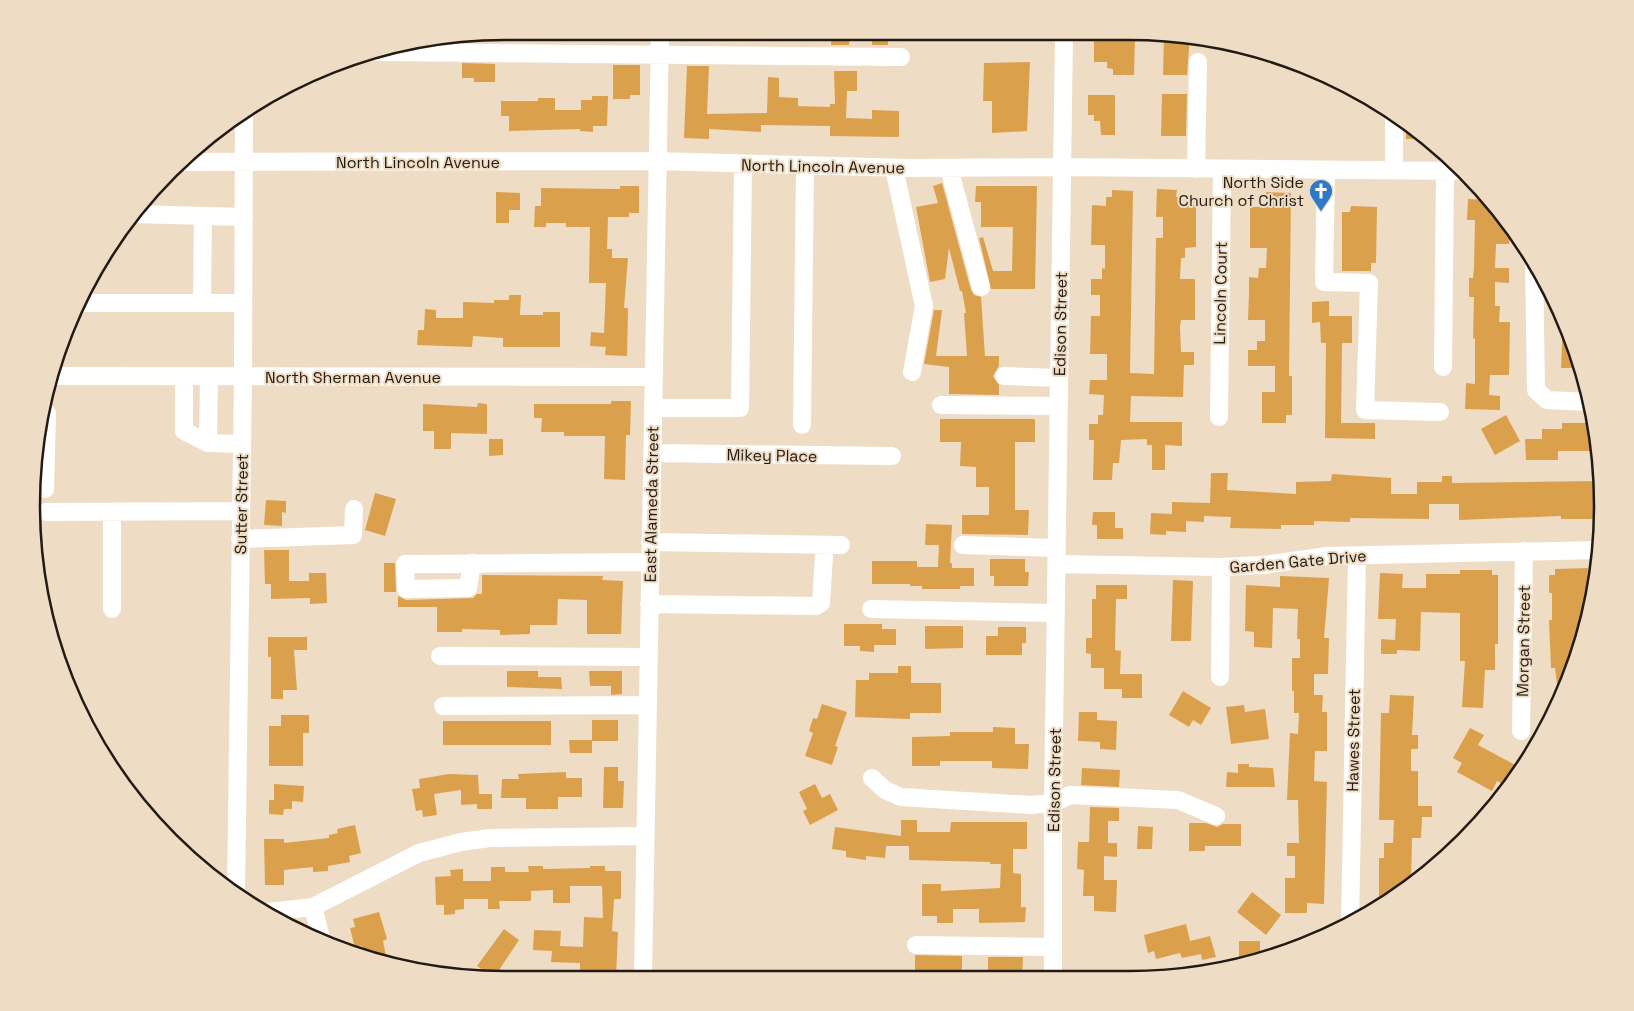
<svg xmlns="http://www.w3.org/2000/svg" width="1634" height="1011" viewBox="0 0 1634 1011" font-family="'Space Grotesk',sans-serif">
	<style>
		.building { fill: #dba04c }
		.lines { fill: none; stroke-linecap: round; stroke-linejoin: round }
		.minor { stroke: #fff; stroke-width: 18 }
		.labels { text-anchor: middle; stroke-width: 4; stroke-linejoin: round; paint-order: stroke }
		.street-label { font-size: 16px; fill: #221b13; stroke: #efdcc5 }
		.poi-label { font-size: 16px; fill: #221b13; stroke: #efdcc5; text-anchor: end }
		.rim { fill: none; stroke: #221b13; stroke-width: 2.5 }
	</style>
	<rect width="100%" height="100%" fill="#efdcc5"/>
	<path class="building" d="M872,33L888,34V45H872Z
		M832,34H850L849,45H831Z
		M1094,35H1135L1134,75H1113V69L1107,68V62H1094Z
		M1164,35H1190L1187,75H1163Z
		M1030,62L1027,131L992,133V101H983L984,63Z
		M462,63L495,64V82H474V78H462Z
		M613,65H640V95H630V99H613Z
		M687,66H709L707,114L767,113L768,77L779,78V97L798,98V106L830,107V104H835L834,71H857V91H847L846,118L872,119V110L899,111V137L830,136V126L761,125V132L709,129V139L684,138Z
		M1162,94H1187L1186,136H1161Z
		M1088,95H1115V135H1101L1100,121H1094V115H1088Z
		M592,96H608L607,126H593V132L580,131V129L509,131V116H501V101H538V98H555V110H581V100H592Z
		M1406,123L1417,129L1427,139H1406Z
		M942,183L971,290L974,295L981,297L985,356H999V366L993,376L999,385V395L949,394V367L924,364L934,310H942L936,356H967L964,313H966L962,291H960L949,248L945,279L930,282L916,207L938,203L933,186Z
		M620,186H639V213H629V217H608L607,249H612V258H628L624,308H628L627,356L605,355L606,347L590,346L591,332L604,333L606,283H589L590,227H566V223H546V227H534L535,206H541V188L620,189Z
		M976,186H1037L1035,289H991L979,238L983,237L993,271H1012L1013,227H981V202H975Z
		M1157,189L1177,190L1176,197H1181V204L1196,205V247L1185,248V258H1181L1180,279H1195V320H1181L1180,327L1181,352H1194V365H1184L1183,397L1131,396L1130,422H1182V446L1165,445V470H1152V445H1147V439L1121,440L1119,463H1113L1112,480H1093L1094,440H1089V424H1098V415H1103L1104,395L1089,394L1090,380H1107V354H1090L1091,316H1100V295H1091V279H1102V268L1105,269V245H1091L1092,205L1106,206V197H1112V190L1133,191L1130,373L1154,374L1156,238H1163V217H1156Z
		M496,192L520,193V210H509V223H496Z
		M1266,192L1291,193L1289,376H1292V415H1286V423H1262V392H1275V366H1248V350H1257V341H1265V320H1248L1249,293V277L1258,278L1259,268H1266L1267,248H1250V207H1266Z
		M1468,199L1490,200L1510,227L1509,244H1496L1495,268H1509V283L1495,282V306H1500L1499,322H1510L1509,375H1490L1489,395L1500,396V410L1465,409L1466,383L1475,384V339L1473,338L1474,297H1469V278H1473L1474,267L1475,220H1467Z
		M1351,206L1377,207L1376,263H1371V271H1342V212H1350Z
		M509,295H521L520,315H543V312H560V347H503V338L473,336L472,347L417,345L418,330H424L425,309L436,310V318H463V302L494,303V300H509Z
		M1329,301V316H1352V343H1342L1341,423H1375V439L1325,438L1326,343H1321L1320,322L1312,323V302Z
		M1563,320L1577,353L1581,368H1561Z
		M611,401H631L630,435H626L625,480L604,479L605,436H564V432H541L542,418H534V404H611Z
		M478,403L487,404V434L451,433V449H434V431H423V404L477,407Z
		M1506,415L1520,441L1495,455L1481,429Z
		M940,419H1035V442H1015V510H1029L1028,535L962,534V515H989V487H976V467L960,466L961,442H940Z
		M1562,423H1594L1599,451H1558V460H1526L1525,439H1542V429H1562Z
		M489,439H503V455L489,456Z
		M1211,473H1228L1227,490L1296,494V482L1331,481L1332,474L1391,478V494H1417V482H1442V476H1452V483L1600,481L1601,519H1561V516L1459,520V504H1429V519L1350,518V522L1314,521V525H1281V529L1230,528L1231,517L1204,516V522L1186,521V532L1166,531V535L1150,534L1151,513L1172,514V502L1210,503Z
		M375,493L396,499L385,536L365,530Z
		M266,500L286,501V513L282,512V526L264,525Z
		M1093,512H1115V528H1123V539H1097V525H1092Z
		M926,524L952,525L950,563H952V568H974V586H960V589H922V586H910V584H872V561H917V567H938L939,545H925Z
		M264,550H289V581H309V573H326L327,603L310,604V598L271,599V584H265Z
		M990,559H1025V572H1029L1028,586H994V576H990Z
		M384,563H395L396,592H384Z
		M1588,568L1587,628L1559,700L1555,668H1551L1549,620H1552V593H1549V575H1555V569Z
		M1460,570H1492V575H1498V644H1495V670H1485L1483,708L1462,707L1465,661H1460V613L1421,612L1420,651L1397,650V654H1381V639L1395,640L1396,619H1378L1380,573L1403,574L1402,588H1426V574H1460Z
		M482,575L603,576L602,580L623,581L621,634H587V600L558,599L557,625H530V634L500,635V630L462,629V632H437V607H398V596L406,600L473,598L477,594H482Z
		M1280,576L1329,578L1324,638H1329L1328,674H1314V695H1323L1322,712H1327V751H1315L1314,781L1327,782L1324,904L1307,903V913H1285V878H1295V856H1287V843H1299L1298,800H1287L1290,733L1298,734L1299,713H1294V691H1292V658H1300V639H1297L1298,609L1273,608L1272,648L1254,647V632L1245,631L1246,585L1280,587Z
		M1173,580L1193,581L1191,641H1171Z
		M1096,585H1127V599H1116L1115,650L1121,651L1120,674H1142V698H1122V689H1104V668H1091V654L1086,653V638H1092V599H1096Z
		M844,624H882V629H896V645H874V652L860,651V646H844Z
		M925,626H963V648L925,649Z
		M998,627H1026V643H1022V655H986V636H998Z
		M268,637H307V650H294L297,690H283V699H271V657H268Z
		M898,666H911V683H941V713H910V719L855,717L856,680H869V673H898Z
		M507,671H538V677H561L562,689L507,687Z
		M589,671H622V694L611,695V686H590Z
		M1183,691L1211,708L1201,725L1193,720L1189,727L1169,715Z
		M1390,695L1414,696L1412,735H1418V749H1411V771H1418V806H1432V817H1422L1421,838H1412L1411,884L1394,896H1379V858H1384V843H1393L1394,820H1379L1381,713H1389Z
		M822,704L847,712L835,746L838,747L832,765L805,756L813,733L809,731L813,718L817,719Z
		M1244,705L1245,712L1265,709L1269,739L1231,744L1226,707Z
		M1079,712H1097V720L1117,721L1116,750L1100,749V742L1078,741Z
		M281,715H309V733H303V766H269V726H281Z
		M592,720H618V741H592V753H570L569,740H592Z
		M443,721H551V745H443Z
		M993,727L1015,728V744H1029L1028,769L992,768V761H940V766H912V737L950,736V732H993Z
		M1470,728L1484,735L1478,745L1519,767L1512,780L1506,777L1503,784L1497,781L1492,791L1457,772L1462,763L1453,758Z
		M1238,764H1249V767L1273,768L1275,787H1226L1227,772L1238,773Z
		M604,767H618V781H624L623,808H603Z
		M1082,768L1120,770L1119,787L1081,785Z
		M566,772V778H582V797H558V809H526V798H501L502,779H519L518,774Z
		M449,774L478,775L479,794H492V809H477V804L461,805V790L434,794L437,815L423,817L422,810L416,811L412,789L420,788L419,779Z
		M274,784L304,786L303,802L292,801V809H284L283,815L269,814V800H274Z
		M815,784L822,798L830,794L838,810L810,825L803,811L807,809L799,792Z
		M1090,807L1119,808V821H1108V843H1117V857L1104,856V880H1117L1116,912L1094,911V896H1083L1084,870L1077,869L1078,842H1089Z
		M901,820H917V832H950L951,822H1027V849H1013V873L1021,874V907H1026L1025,922L979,923V909H953V923H937V916H922V884H941V891L1000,888L1001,864H990V862L909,860V846H886L885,858L866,856V860L846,857V851L832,849L835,827L901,836Z
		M1189,823H1206L1217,827L1223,824H1241V846H1205V851H1189Z
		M355,825L361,853L349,856L350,862L328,866V871L313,872V867L284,870V885H265L264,839H284V843L329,838V835L338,833L337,829Z
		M1138,826L1153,827L1152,849H1137Z
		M528,866H543V869L590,868V866H605V871H621V899H614L612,931L618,932L616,976L580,975V963L551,962L552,951L533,950L534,930L561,931L560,946L583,947L584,917L603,918L602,886H570V903H553V890L531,891V901H499L500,909H488V899H464V909L455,910V914L444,915V905H436L435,877L451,876L450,870L463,869V881H491V867H505V872H529Z
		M1252,892L1281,915L1266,935L1237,912Z
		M379,912L387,939L383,941L387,961L364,954L362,946L355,948L350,928L355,927L353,919Z
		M1186,924L1190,941L1210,936L1216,957L1202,960L1201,954L1182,958L1180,953L1156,959L1154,951L1148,953L1144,935Z
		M504,929L519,940L495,976H491L477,966Z
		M1239,941H1260V959L1239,963Z
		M915,955L962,956V970L915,971Z
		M988,957H1023L1022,977L988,976Z"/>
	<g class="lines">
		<path class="minor" d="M378,52L901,57
			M1394,116V171
			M184,162L657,161L907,168L1062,167L1462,171
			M894,168L924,306L912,372
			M949,168L981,287
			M1196,169L1198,62
			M1326,170L1324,282L1369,283L1365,410L1440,412
			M133,214L244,217
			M1534,262L1536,390L1547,400L1589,402
			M83,303H243
			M202,303L203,216
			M1443,367L1445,171
			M53,376L653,377
			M184,376V431L208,443
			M1004,376L1059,378
			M209,377L208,443L242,444
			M941,405L1059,406
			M653,408H740L743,164
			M1219,417L1222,169
			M802,425L805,166
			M652,453L892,456
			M45,489L47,413
			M46,512L241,511
			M112,512V609
			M240,539L353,535L354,509
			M650,542L841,545
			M963,545L1057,548
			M472,563L468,588L406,589L405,564L650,562
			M1057,564L1221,567L1263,565L1327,556L1599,550
			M649,604L816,606L821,603L824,556
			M871,609L1056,613
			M440,656L649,657
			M1220,677L1221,567
			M443,706L648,705
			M1521,731L1524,551
			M872,778L885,790L901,797L1031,805L1053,803L1070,795L1178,800L1216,816
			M236,893L243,377L244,115
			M313,907L322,942
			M269,912L313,907L419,853L461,842L490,838L645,836
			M1350,923L1357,556
			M916,945L1053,947
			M643,977L660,32
			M1053,978V803L1064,35"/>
	</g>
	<defs>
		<g id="church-pin" transform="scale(1.25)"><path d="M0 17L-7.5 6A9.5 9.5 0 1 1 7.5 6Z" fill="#2f79c9" stroke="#efdcc5"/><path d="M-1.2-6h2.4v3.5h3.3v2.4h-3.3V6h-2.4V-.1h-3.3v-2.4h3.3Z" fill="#fff"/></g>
	</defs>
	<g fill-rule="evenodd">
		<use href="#church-pin" x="1321" y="191"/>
	</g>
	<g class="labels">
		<g class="street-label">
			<text x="418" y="168">North Lincoln Avenue</text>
			<text transform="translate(823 166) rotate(1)" y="6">North Lincoln Avenue</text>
			<text transform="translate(1220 293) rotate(-89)" y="6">Lincoln Court</text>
			<text transform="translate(1060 324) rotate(-89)" y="6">Edison Street</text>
			<text x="353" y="383">North Sherman Avenue</text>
			<text transform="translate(772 455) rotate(1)" y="6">Mikey Place</text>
			<text transform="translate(241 504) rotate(-89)" y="6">Sutter Street</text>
			<text transform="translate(651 504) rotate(-89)" y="6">East Alameda Street</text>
			<text transform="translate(1298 561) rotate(-5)" y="6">Garden Gate Drive</text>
			<text transform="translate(1523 641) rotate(-89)" y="6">Morgan Street</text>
			<text transform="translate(1353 740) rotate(-89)" y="6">Hawes Street</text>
			<text transform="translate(1054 780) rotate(-89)" y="6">Edison Street</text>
		</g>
		<g class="poi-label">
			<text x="1304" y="188">North Side<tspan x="1304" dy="18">Church of Christ</tspan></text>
		</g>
	</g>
	<path d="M0 0H1634V1011H0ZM505 40H1129A465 465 0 0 1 1594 505V506A465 465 0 0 1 1129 971H505A465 465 0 0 1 40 506V505A465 465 0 0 1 505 40Z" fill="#efdcc5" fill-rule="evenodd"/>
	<path class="rim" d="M505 40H1129A465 465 0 0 1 1594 505V506A465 465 0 0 1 1129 971H505A465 465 0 0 1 40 506V505A465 465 0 0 1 505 40Z"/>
</svg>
